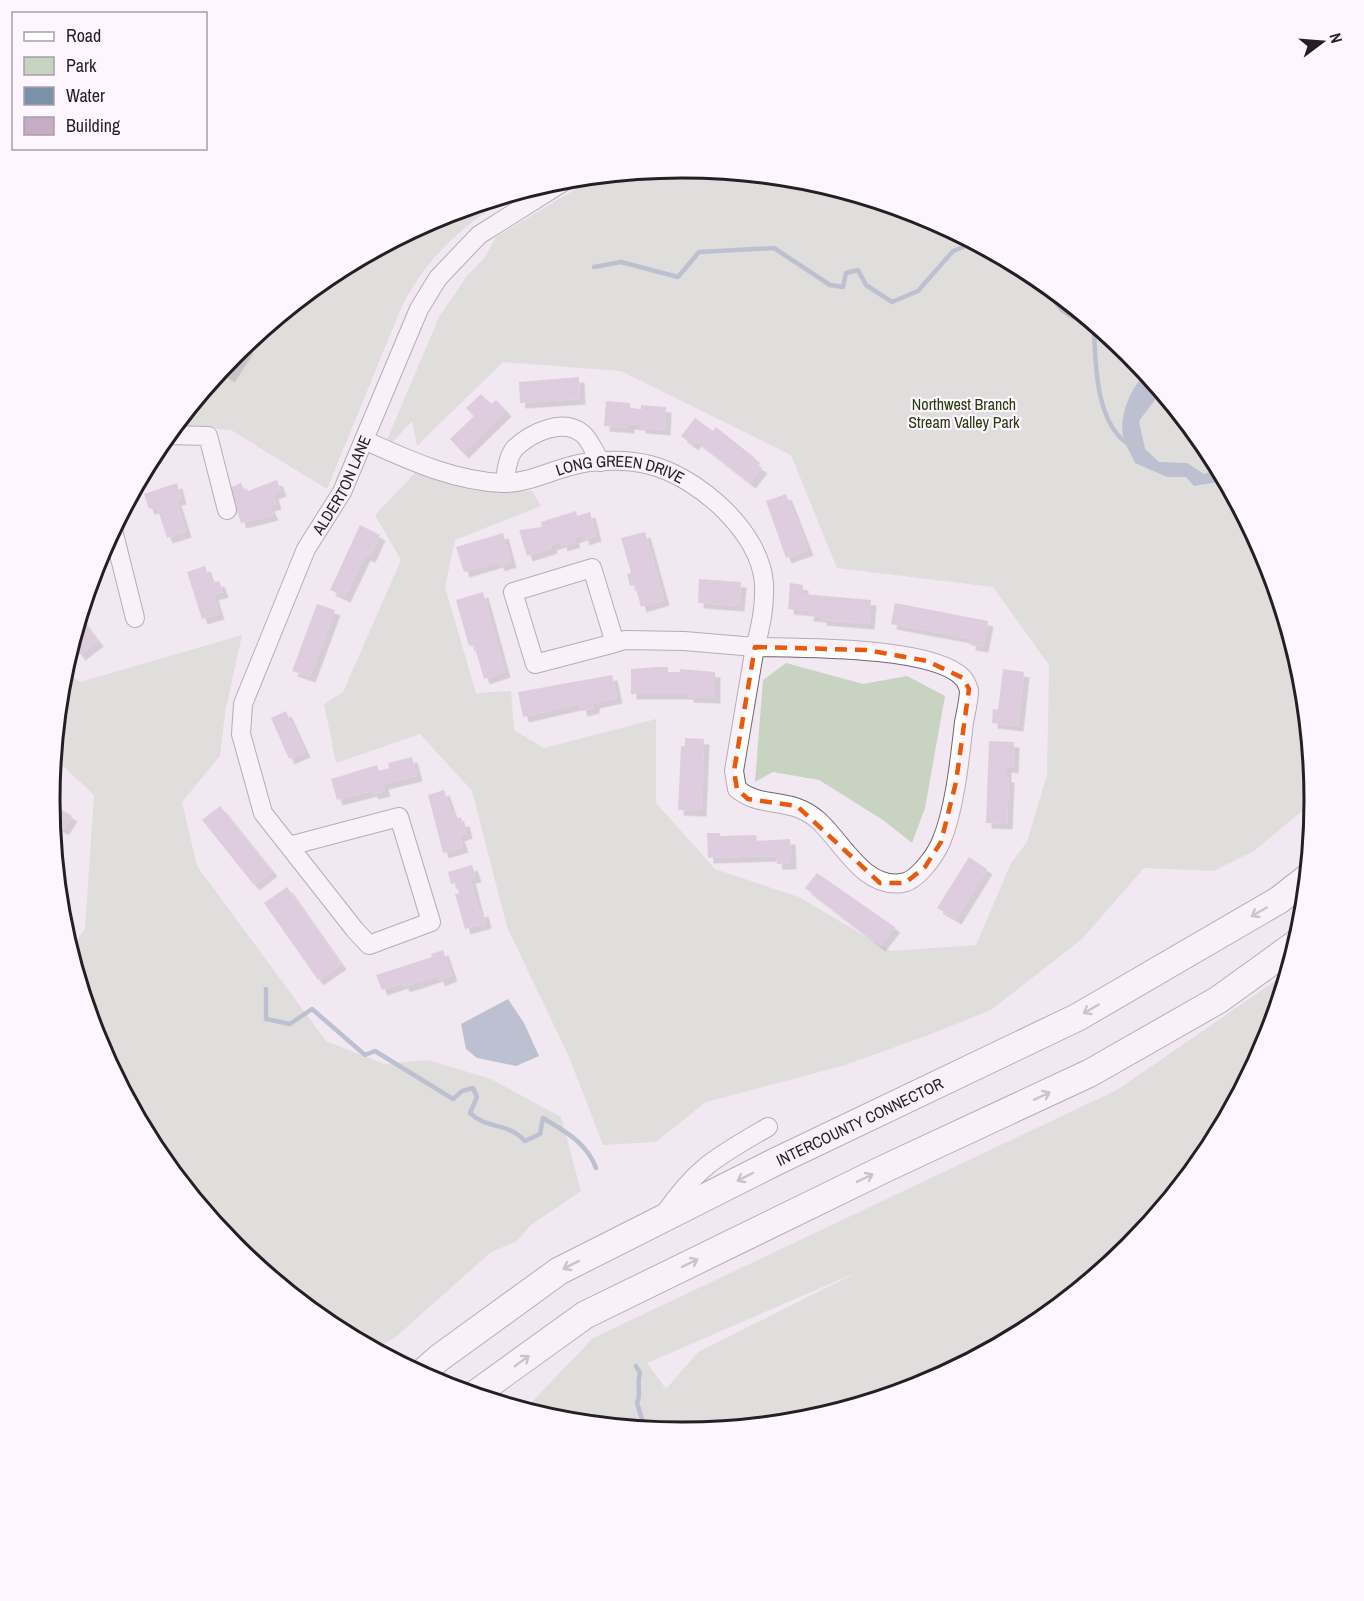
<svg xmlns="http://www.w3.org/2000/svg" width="1364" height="1601" viewBox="0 0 1364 1601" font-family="'Archivo Narrow',sans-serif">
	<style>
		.green { fill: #c9d3c1; fill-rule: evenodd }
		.water { fill: #7b91a9 }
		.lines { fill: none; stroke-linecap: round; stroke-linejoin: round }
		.stream { stroke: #7b91a9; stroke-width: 4.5 }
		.building { fill: #c5adc6; filter: url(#shadow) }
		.minor-casing { stroke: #6e656e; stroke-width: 20 }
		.highway-casing { stroke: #6e656e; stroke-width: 29 }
		.path { stroke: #898289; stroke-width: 2; stroke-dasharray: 4.5 4.5; stroke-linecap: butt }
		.minor { stroke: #fff; stroke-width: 18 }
		.highway { stroke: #fff; stroke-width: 27 }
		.oneway { stroke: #9c9a9c }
		.marked { fill: none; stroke: #e8590c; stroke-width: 4.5; stroke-dasharray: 12 8; stroke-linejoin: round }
		.labels { text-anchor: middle; stroke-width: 4.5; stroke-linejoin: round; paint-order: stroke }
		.park-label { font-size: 16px; fill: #283c0e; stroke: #fef6fe }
		.street-label { font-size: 16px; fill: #231f23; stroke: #fef6fe }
		.rim { fill: none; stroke: #231f23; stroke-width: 3 }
	</style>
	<defs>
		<filter id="shadow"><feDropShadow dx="5.5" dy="5.5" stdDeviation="0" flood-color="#0004"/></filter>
	</defs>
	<rect width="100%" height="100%" fill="#f2e8f2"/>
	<path class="green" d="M682,168L806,180L924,216L1034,275L1129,354L1208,449L1266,559L1302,677L1314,801L1254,851L1213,871L1144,868L1082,939L991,1010L926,1036L842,1066L706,1102L656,1142L603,1145L569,1057L507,927L472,791L420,734L336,763L324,704L343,692L401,560L375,515L415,473L472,490L532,491L541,506L455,540L445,587L476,693L511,691L514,730L544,748L656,719V803L715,869L799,897L890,951L976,945L1011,863L1027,842L1047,775L1049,665L993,587L837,568L791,455L621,371L503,362L417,446L412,421L390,445L386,442L439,317L467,276L485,257L496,237L597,176Z
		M514,194C462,226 431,252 402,306L327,489L231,430L175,426L235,353L331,274L440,216Z
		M242,635L225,713L220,756L182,802L197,866L326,1041L384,1064L428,1060L491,1079L561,1117L581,1191L531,1225L517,1241L490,1253L397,1336L374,1350L330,1326L235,1247L156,1152L98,1042L70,952L85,928L94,795L64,767L53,764L64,670L80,682Z
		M786,663L863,684L907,676L945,696L925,808L912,843L883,820L819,780L773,772L755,782L763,680Z
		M1288,972L1266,1043L1208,1152L1129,1248L1033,1327L924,1385L805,1421L682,1433L558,1421L524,1410L593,1338L1117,1090ZM860,1271L698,1352L666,1389L647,1363Z"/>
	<path class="water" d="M1146,373L1161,392L1139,421L1145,449L1159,462L1187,463L1204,474L1218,469L1233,497L1218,482L1194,486L1186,477H1167L1135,463C1132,455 1125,445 1123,436C1119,416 1131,387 1146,373Z
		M508,999L524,1023L539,1056L516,1066L477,1058L466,1049L461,1024Z"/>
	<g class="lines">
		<path class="stream" d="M594,267L621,262L678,277L699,252L774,248L830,285L843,287L846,273L858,270L866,285L892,302L918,291L953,251L974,243
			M1024,269L1030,280L1039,279
			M1042,282C1060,310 1061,315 1094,325C1095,360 1095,425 1130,445
			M266,989V1019L290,1024L312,1009L365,1055L375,1051L453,1099L462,1091L473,1088L477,1097L470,1113C488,1130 508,1122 525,1141L540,1134L543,1118C566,1132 587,1143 596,1168
			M636,1366L640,1373C636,1384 642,1393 637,1403L645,1429"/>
	</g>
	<path class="building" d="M244,345L248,348L229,377L220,371Z
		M579,377L580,399L520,403L519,382Z
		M481,394L491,404L496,400L506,411L463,453L450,439L474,416L466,408Z
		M606,401L630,403V408L641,409V405L666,407L665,430L640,428V425L629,424V428L604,426Z
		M695,418L713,431L716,427L755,458L752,461L762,468L750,483L696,441L693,445L681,436Z
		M277,480L281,491L273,494L276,504L269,506L273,515L241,523L229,488L241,483L245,492Z
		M177,483L181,499L176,500L186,532L167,538L157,507L149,509L144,494Z
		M786,494L808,550L786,558L766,501Z
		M576,511L577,516L590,512L596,536L584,540L583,535L573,538L575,542L562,546L561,542L551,545L552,548L527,556L519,530L542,527L541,522Z
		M360,525L380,535L370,557L365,555L345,597L330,590Z
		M645,532L664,600L641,607L635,585L630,586L627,574L631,573L621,538Z
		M503,533L511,562L499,566L498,562L464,572L456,547Z
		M205,566L211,583L219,581L223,592L213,595L219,614L202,619L187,572Z
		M699,579L741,582L739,606L698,603Z
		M790,583L803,585V594L871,600L869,624L821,620V617L808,616L809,611L788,609Z
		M483,592L505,672L484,679L474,645L469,646L456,600Z
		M895,603L988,621L983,647L970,645L971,639L891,624Z
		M317,604L335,610L310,677L292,671Z
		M80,617L98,641L80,655L72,644Z
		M656,667H668V672H680V669L715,672V698L688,697V694H631V669Z
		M1003,669L1024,672L1018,726L992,723L993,709L998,710Z
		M612,675L617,698L594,703V708L582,711L580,704L523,717L518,692Z
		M286,711L305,752L289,759L271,718Z
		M685,738L704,739L701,811L678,810L681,746H685Z
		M989,741L1014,742L1013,768L1006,767V777H1009L1007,824L986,823Z
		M412,757L417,776L383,784L385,791L373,794L372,791L337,800L331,779L377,765L379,771L389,768L388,763Z
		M444,790L452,813L455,812L459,822L464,821L467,833L459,836L463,847L443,853L428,795Z
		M50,803L72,816L63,830L52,823Z
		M220,806L272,871L254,885L202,820Z
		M707,833H720V836L756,835L757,841L790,839L791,864H777L776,856L708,858Z
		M969,857L987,869L956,919L937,908Z
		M472,865L476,877L470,878L479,912L483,911L486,923L465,929L455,894L459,893L456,883L451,884L448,872Z
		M817,873L895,927L880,946L805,888Z
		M287,887L341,964L318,980L264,903Z
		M443,950L452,976L439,981L438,976L404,987L403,983L382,990L376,975L432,957L431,954Z"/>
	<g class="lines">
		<g class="minor-casing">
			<g id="minor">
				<path d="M168,435L208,436L227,510"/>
				<path id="s1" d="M364,440C409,460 453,481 503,483C530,484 563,464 591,462C610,460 632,460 650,465C698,477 761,532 764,584C765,606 761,627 755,647L684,641L625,640L615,643L535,664L513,592L592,568L615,643"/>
				<path d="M506,483C505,473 508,456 515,448C531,433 563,417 583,434C590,440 595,454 601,462"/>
				<path d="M113,530L135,618"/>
				<path d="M755,647C799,648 934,646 963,678C966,681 968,687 969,690C969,700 966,712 964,722C960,757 955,809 941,842C935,856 917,881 902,883C864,889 843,843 819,821C790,795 763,810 737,789L734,771Z"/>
				<path id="s2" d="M289,846L399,817L431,922L369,945L355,930L263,813L241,734L243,704L306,549L342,492L419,309L438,278L479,235L568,179"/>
				<path d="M663,1216C696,1167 718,1156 768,1127"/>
			</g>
		</g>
		<g class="highway-casing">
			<g id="highway">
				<path id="s3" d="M421,1374L439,1358L559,1271L775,1162L1078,1017L1279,900L1307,878"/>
				<path d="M474,1395L585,1315L886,1168L1090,1073L1218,1000L1297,943"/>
			</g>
		</g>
		<path class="path" d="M814,183L843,199L883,204"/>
		<use href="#minor" class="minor"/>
		<use href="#highway" class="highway"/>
	</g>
	<defs><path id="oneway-shaft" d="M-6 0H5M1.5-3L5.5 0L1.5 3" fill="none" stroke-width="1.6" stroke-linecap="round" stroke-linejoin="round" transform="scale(1.5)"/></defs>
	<g class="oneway">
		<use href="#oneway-shaft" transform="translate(1259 912) rotate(150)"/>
		<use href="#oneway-shaft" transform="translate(1091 1009) rotate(150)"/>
		<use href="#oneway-shaft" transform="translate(1042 1096) rotate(-25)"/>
		<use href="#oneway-shaft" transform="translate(745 1177) rotate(153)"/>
		<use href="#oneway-shaft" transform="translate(865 1178) rotate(-26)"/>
		<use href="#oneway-shaft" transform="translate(690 1263) rotate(-26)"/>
		<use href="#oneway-shaft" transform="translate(571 1265) rotate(153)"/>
		<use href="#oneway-shaft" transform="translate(522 1361) rotate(-36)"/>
	</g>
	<path d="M0 0H1364V1601H0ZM755,647L867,650L927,661L963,678L969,689L956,782L941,842L925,867L905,883H880L797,806L748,799L737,789L734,771Z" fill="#f2e8f2" fill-opacity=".55" fill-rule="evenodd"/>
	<path class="marked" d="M755,647L867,650L927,661L963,678L969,689L956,782L941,842L925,867L905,883H880L797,806L748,799L737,789L734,771Z"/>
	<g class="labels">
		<g class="park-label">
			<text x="964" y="410">Northwest Branch<tspan x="964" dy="18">Stream Valley Park</tspan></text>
		</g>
		<g class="street-label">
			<text dy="6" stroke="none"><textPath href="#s1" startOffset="267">LONG GREEN DRIVE</textPath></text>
			<text dy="6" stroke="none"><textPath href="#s2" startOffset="812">ALDERTON LANE</textPath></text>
			<text dy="6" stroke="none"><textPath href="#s3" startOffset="508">INTERCOUNTY CONNECTOR</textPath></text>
		</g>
	</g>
	<path d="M0 0H1364V1601H0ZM60 800a622 622 0 1 1 1244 0a622 622 0 1 1-1244 0Z" fill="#fef6fe" fill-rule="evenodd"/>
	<path class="rim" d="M60 800a622 622 0 1 1 1244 0a622 622 0 1 1-1244 0Z"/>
	<rect x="12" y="12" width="195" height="138" fill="#fef6fe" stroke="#a6a0a6" stroke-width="1.5"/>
	<rect x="24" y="32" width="30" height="9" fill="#ffffff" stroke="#a6a0a6" stroke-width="1.5"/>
	<text x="66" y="42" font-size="18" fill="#231f23">Road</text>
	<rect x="24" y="57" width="30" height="18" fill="#c9d3c1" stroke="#a6a0a6" stroke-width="1.5"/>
	<text x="66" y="72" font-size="18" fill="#231f23">Park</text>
	<rect x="24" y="87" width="30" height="18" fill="#7b91a9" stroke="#a6a0a6" stroke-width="1.5"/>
	<text x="66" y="102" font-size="18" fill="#231f23">Water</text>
	<rect x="24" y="117" width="30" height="18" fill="#c5adc6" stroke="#a6a0a6" stroke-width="1.5"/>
	<text x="66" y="132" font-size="18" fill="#231f23">Building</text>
	<g transform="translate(1322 42) rotate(74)" stroke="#fef6fe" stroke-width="4.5" paint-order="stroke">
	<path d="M0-4.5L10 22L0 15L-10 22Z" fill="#231f23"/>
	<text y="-9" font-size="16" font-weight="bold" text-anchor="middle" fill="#231f23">N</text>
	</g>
</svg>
